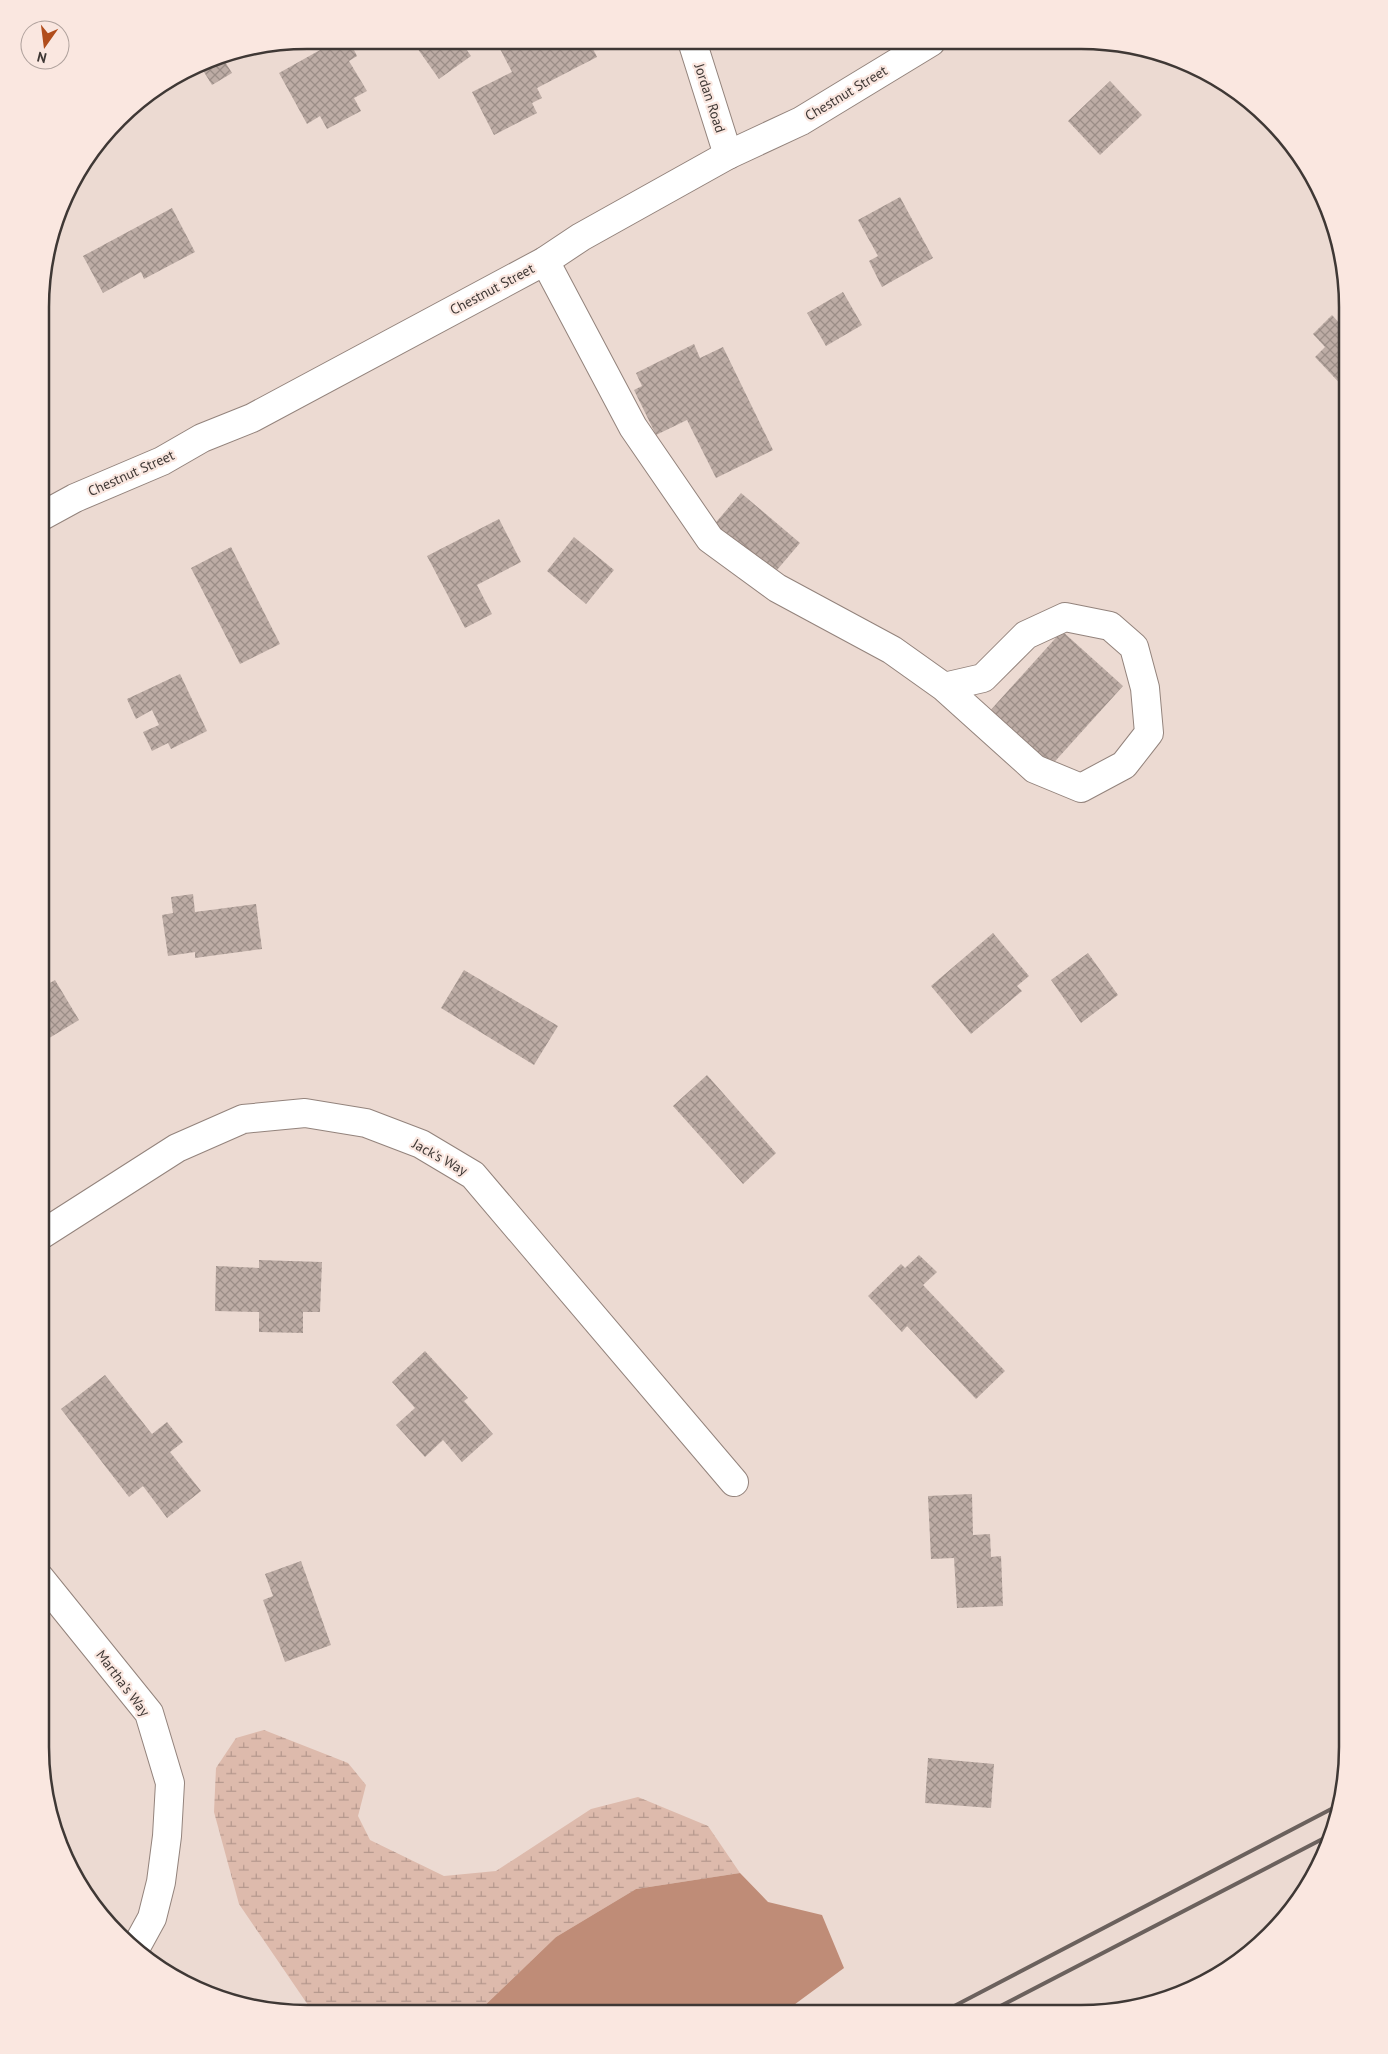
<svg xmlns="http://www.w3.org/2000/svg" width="1388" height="2054" viewBox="0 0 1388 2054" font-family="'PT Sans',sans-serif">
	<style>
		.wetland { fill: url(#wetland-marsh) }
		.water { fill: #bf8c77 }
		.building { fill: url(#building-cross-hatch) }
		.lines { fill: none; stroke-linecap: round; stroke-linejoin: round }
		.minor-casing { stroke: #93837c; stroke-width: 30 }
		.major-casing { stroke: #93837c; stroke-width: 30 }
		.minor { stroke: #fff; stroke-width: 28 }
		.major { stroke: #fff; stroke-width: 28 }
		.rail { stroke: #6b615d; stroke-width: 4 }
		.labels { text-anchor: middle; stroke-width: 4.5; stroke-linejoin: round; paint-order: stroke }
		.street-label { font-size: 14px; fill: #3f3835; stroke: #fae7e0 }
		.rim { fill: none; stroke: #3f3835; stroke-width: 2.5 }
	</style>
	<defs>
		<pattern id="wetland-marsh" width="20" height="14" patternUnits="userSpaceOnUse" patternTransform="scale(1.25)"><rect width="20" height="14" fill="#ddbaac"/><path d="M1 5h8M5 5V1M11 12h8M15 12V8" fill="none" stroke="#b5988d"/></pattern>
		<pattern id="building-cross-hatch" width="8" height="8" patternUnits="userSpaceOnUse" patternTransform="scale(1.25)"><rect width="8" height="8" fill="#bdaca5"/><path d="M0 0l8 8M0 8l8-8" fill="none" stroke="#9b8d87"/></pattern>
	</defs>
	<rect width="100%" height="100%" fill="#ecdad2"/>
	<path class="wetland" d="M264,1730L348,1763L366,1785L358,1816L370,1840L444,1876L496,1871L591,1809L638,1797L708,1826L740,1873L636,1889L556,1937L478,2012H308V2005L239,1904L214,1812L216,1768L236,1738Z"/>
	<path class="water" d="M740,1873L768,1902L822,1915L844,1968L783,2013L478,2012L556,1937L636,1889Z"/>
	<path class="building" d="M314,40H349L357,56L349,61L367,91L354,98L361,111L327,129L320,116L307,124L279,73L320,50Z
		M421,40H460L471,56L439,79L415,45Z
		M507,41H589L597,57L537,88L542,98L532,103L537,113L494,135L472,92L512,72L498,45Z
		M222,57L232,73L212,85L199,64Z
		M1110,81L1142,115L1100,155L1068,121Z
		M900,197L933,258L882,287L869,261L878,256L858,220Z
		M172,208L195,252L144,279L141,272L103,293L83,256Z
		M843,292L862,325L826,346L807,313Z
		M1332,315L1342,326L1348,321V392L1315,357L1325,347L1313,334Z
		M694,344L700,358L723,347L773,450L716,478L687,420L656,435L634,390L642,386L636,373Z
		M741,493L800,543L771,577L712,527Z
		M499,519L521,562L477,585L492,614L465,628L427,556Z
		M574,537L614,570L586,604L547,571Z
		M231,547L280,644L240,664L191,568Z
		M1062,631L1123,686L1049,768L988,713Z
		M180,674L207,731L171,749L168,743L152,751L143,732L159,725L152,710L136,719L127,699Z
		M193,894L195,912L256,904L262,949L195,958V952L168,956L162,915L173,913L171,897Z
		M993,933L1029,976L1017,986L1022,991L971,1034L931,986Z
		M1088,953L1118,995L1081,1023L1051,980Z
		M464,970L558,1026L534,1065L441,1008Z
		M55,980L79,1020L41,1043V988Z
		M707,1075L776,1153L743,1184L673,1106Z
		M919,1255L937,1272L923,1285L1005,1371L976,1399L907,1326L902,1332L868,1296L901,1264L905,1268Z
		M259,1260L322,1262L320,1312H303V1333L259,1332V1312L215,1311L216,1266L259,1268Z
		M425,1351L468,1398L464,1401L493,1434L462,1462L443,1440L425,1457L396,1425L415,1408L392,1382Z
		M105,1375L152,1434L167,1422L183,1442L170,1452L201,1491L167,1518L143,1486L129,1497L61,1409Z
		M972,1494L973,1535L990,1534L991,1557L1001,1556L1003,1606L957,1608L954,1558L931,1559L928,1496Z
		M301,1561L331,1645L285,1662L263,1600L273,1596L265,1574Z
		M928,1758L994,1764L991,1808L925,1803Z"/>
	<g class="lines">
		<g class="minor-casing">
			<path id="minor" d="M692,41L728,155
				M545,261L633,427L710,539L777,588L892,650L944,687L1035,769L1081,788L1124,765L1149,733L1145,688L1134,647L1110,626L1065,617L1026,635L983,678L944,687
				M41,1235L177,1148L243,1119L305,1113L366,1123L421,1144L473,1175L734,1482
				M40,1578L149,1713L170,1783L167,1836L161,1882L152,1918L135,1949"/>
		</g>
		<g class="major-casing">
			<path id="major" d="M42,516L75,498L162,461L202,438L252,418L545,261L581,237L728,155L801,121L931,42"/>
		</g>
		<use href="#minor" class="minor"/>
		<use href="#major" class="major"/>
		<path class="rail" d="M939,2014L1339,1805
			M985,2014L1334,1833"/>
	</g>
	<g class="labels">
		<g class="street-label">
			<text transform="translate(846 93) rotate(-31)" y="5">Chestnut Street</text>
			<text transform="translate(710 98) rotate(72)" y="5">Jordan Road</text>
			<text transform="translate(492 289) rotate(-28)" y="5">Chestnut Street</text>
			<text transform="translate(131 473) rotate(-24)" y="5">Chestnut Street</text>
			<text transform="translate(440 1157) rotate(29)" y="5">Jack's Way</text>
			<text transform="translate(123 1683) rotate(53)" y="5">Martha's Way</text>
		</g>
	</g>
	<path d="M0 0H1388V2054H0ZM307 49H1081A258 258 0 0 1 1339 307V1747A258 258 0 0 1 1081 2005H307A258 258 0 0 1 49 1747V307A258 258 0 0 1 307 49Z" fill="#fae7e0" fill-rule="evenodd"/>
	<path class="rim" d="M307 49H1081A258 258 0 0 1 1339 307V1747A258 258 0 0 1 1081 2005H307A258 258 0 0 1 49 1747V307A258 258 0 0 1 307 49Z"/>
	<g transform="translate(45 45) rotate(194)"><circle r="24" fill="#fae7e0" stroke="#afa19c"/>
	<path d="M0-4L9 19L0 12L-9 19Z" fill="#b14d1c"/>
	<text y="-8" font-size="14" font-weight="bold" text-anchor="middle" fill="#3f3835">N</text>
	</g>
</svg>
